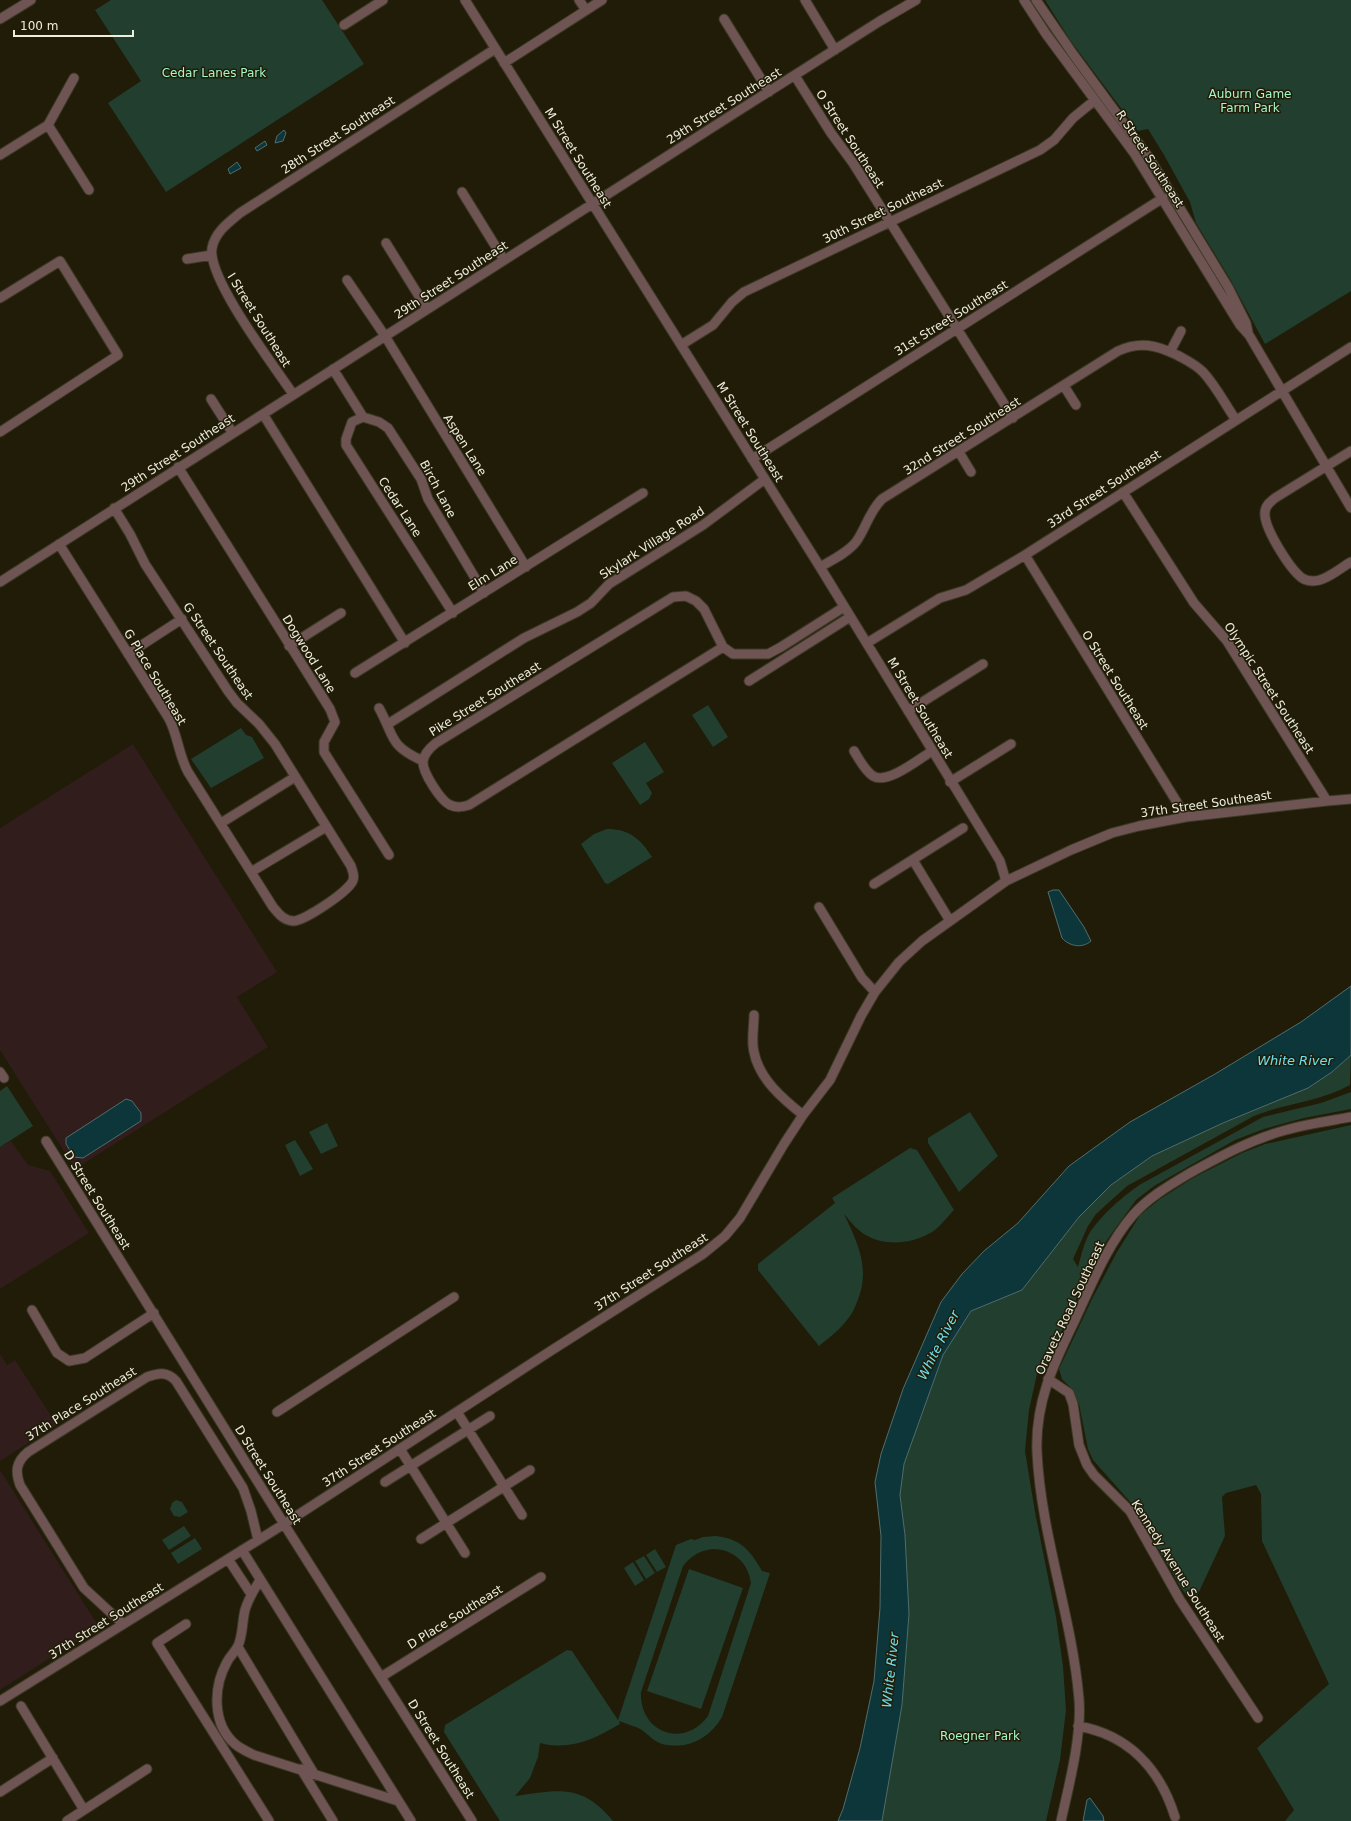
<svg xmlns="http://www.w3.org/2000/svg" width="1351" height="1821" viewBox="0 0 1351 1821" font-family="'DejaVu Sans',sans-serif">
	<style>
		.industrial { fill: #301d1c }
		.green { fill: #213e2f; fill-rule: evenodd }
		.water { fill: #0d363b; stroke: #516d6c }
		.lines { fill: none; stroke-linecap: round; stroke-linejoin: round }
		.minor-casing { stroke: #3d3925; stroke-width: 11 }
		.minor { stroke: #6e5554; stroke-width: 9 }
		.labels { text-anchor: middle; stroke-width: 3; stroke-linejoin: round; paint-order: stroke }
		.park-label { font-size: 12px; fill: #a3f8c9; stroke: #201c07 }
		.street-label { font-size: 12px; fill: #efeddf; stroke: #201c07 }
		.water-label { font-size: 13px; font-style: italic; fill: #6fe0ee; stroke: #201c07 }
	</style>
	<rect width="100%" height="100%" fill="#201c07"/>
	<path class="industrial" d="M133,744L277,972L237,997L268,1047L75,1169L0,1050V828Z
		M11,1141L28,1165L50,1171L89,1233L0,1289V1147Z
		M0,1354L7,1365L15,1360L57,1425L0,1461Z
		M0,1470L99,1627L0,1690Z"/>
	<path class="green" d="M111,0H322L364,64L166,192L108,103L141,81L95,10Z
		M1045,0H1351V291L1265,344L1230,279L1196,223L1190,202L1164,155L1148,129L1138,131L1070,40Z
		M708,705L728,737L713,747L692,715Z
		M241,728L246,735L252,737L264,758L211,788L191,759Z
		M645,742L664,772L646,783L652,793L649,799L640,805L612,763Z
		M607,829C629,829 641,839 652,857L608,884L605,883L581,844L594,834Z
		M1351,1055L1350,1085C1320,1102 1285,1103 1254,1116L1127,1186L1096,1214L1088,1226L1073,1259L1078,1267C1081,1256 1084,1243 1089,1234C1100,1216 1124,1195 1141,1184L1263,1117L1321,1103L1351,1092V1109L1304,1118L1264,1129L1235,1140L1154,1186L1136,1200L1107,1240L1087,1276L1042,1374H1037L1029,1410L1025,1451L1035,1512L1056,1617L1063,1666L1066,1710L1060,1760L1046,1821H882L902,1705L909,1614L905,1535L900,1495L904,1464L943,1355L971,1311L1022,1290L1079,1217L1111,1185L1152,1156L1223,1123L1308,1088L1332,1072Z
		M7,1086L33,1126L0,1147V1091Z
		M970,1112L998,1156L959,1192L928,1143V1138Z
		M327,1123L338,1146L321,1154L309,1132Z
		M1351,1125V1821H1285L1294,1810L1257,1748L1329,1684L1262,1541L1261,1494L1256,1485L1226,1493L1222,1497L1225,1536L1197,1596L1188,1597L1181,1588L1132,1504L1093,1460L1088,1449L1079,1404L1071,1388L1062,1379L1059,1369L1092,1299L1117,1252L1140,1215L1160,1199L1193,1178L1242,1153L1265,1144Z
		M295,1140L313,1169L300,1176L285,1145Z
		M910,1148L917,1150L954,1210C947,1217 940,1227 932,1232C912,1244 884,1247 864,1234C855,1228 850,1221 844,1214C858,1243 871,1270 857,1302C855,1307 853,1312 850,1316C842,1328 830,1337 819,1346L758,1270V1264L835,1203L832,1198Z
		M176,1500L182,1502L188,1512L180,1517L174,1516L170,1509L172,1503Z
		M184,1526L191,1536L169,1550L162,1540Z
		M716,1536C741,1539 750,1550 762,1571L770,1573L722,1717C709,1739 688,1750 662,1744C653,1741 649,1735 642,1730C635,1726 626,1724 619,1721L620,1724C594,1739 571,1751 540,1743L538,1757L530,1778L515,1796C558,1790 582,1783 613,1821H500L444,1732L445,1725L567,1650L572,1651L618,1720L676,1545L691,1539L695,1540L703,1537ZM712,1549C733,1549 748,1562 751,1583L708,1716C684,1749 639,1733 641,1692L683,1566C691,1556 699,1551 712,1549Z
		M195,1538L202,1549L178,1564L171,1553Z
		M655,1549L666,1567L657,1572L646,1555Z
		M644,1556L655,1573L646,1579L635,1561Z
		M633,1562L644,1580L635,1586L624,1568Z
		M689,1569L743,1588L701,1709L647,1691Z"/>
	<path class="water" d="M284,130L286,133L283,141L275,143L277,136Z
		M265,141L267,145L257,151L255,148Z
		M237,162L241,168L230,174L228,169Z
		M1053,890H1059L1084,927L1091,941C1082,949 1069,946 1062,938L1048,892Z
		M1351,986V1055L1332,1072L1308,1088L1223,1123L1152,1156L1111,1185L1079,1217L1022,1290L971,1311L943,1355L904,1464L900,1495L905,1535L909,1614L902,1705L882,1821H838L843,1809L860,1748L874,1681L880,1608L881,1536L875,1482L881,1454L903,1389L941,1302L962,1274L984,1251L1018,1223L1069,1166L1130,1122L1215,1074L1301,1022Z
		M126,1099L132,1101L141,1113V1121L83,1158L74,1157L66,1144V1138Z
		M1090,1798L1103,1816L1104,1821H1083L1087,1800Z"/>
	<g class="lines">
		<g class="minor-casing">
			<path id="minor" d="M465,0L820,567L994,851L1000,861L1006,881
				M579,0L586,10
				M805,0L835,50
				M1024,0L1046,34L1134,153L1240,325L1249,335L1351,508
				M1036,0L1073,54L1150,159L1228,287L1246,323L1248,332
				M0,19L31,0
				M724,19L769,92
				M344,25L383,0
				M504,63L602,0
				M795,76L831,133L853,163L1013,418
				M48,125L89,190
				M0,155L48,125L74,78
				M462,192L504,260
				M386,243L427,309
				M187,259L212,255
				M347,280L385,336L526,567
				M0,298L60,261L118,355L0,432
				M681,345L713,325L732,302L744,292L1040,150L1054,140L1073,118L1095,100
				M1170,352L1181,331
				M333,369L363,417L379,422L388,428L421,479L428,499L484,593
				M1064,386L1076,405
				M293,394C274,366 207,278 212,248C215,232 229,222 240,213L495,49
				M211,399L232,432
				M263,414L405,643
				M363,417L352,422L346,439V445L453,613
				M1351,451L1275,498C1270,502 1265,506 1265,512C1263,527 1290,569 1302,578C1305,580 1309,581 1313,581C1326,581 1340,568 1351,562
				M959,452L971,472
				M752,459L1163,198
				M178,467L330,709L335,722L324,742V752L389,855
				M1123,492L1194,603L1227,641L1327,801
				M59,544L168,717C178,734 178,754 188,772L273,907C279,914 283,920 293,921C303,922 351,890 353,880C355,875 352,870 351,866L275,744L259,724L237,703L228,691L145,564L130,534L114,508
				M1025,555L1186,817
				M820,567C832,560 847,553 856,542C866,528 869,512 882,499L1118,351C1140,341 1156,345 1177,355C1186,360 1195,364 1203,372C1216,386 1225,404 1236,420
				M0,582L727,118L880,21L916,0
				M867,643L940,598L966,590L1025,555L1351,347
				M289,646L341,613
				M723,647L469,805C462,807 457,808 450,805C441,801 422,772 423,761C424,754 431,747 436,743L673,597L686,596L696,601L704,609L723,647L733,654H768L781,647L844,607
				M128,654L182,619
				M355,673L643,493
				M749,681L850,617
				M379,708C395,737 388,745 423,761
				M908,711L983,664
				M388,724L524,638L577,612L591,603L609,584L703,525L765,479
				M854,751C859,759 865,771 873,776C887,785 919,759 932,751
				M950,782L1011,744
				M221,823L295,777
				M913,860L950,921
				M251,872L326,827
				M874,884L963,828
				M819,907L862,978L875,992
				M754,1015C754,1027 751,1041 754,1052C759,1079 783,1099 803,1115
				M0,1072L4,1078
				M46,1141L284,1524L472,1821
				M32,1310L57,1353L69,1361L85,1358L154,1313
				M1048,1379L1069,1393L1073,1404L1079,1445L1087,1465L1094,1475L1130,1511L1180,1600L1258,1718
				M277,1412L454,1297
				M457,1412L522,1515
				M400,1449L465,1553
				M385,1482L490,1416
				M421,1539L530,1470
				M242,1550L411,1821
				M228,1559L251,1594
				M260,1580C254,1590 248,1599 245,1610C242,1622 243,1635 238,1646C235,1652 230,1656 227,1662C213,1687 212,1724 235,1744C241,1749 248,1752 254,1755L398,1801
				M123,1624L84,1588L20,1485C15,1471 16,1462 28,1452L147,1377C158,1373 167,1371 176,1381L243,1488L251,1511L258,1540
				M186,1624L157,1643L269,1821
				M238,1647L313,1772
				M381,1677L541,1577
				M0,1701L284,1524L549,1352L703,1254L725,1236L740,1218L784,1144L803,1115L830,1080L861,1016L875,992L899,962L922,941L1006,881L1071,850L1112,833L1139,826L1186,817L1327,801L1351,799
				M21,1706L84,1810
				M1078,1726C1129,1735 1160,1769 1175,1817
				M301,1769L333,1821
				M0,1792L53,1758
				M67,1821L147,1769
				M1061,1821C1069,1785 1082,1736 1079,1699C1072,1616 1041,1536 1037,1452C1035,1403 1053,1365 1074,1322C1091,1286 1107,1245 1133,1215C1149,1197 1170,1185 1190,1173C1221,1156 1252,1139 1286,1130C1307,1124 1329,1121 1351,1117"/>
		</g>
		<use href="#minor" class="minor"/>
	</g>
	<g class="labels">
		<g class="park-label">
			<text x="214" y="77">Cedar Lanes Park</text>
			<text x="1250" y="98">Auburn Game<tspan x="1250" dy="14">Farm Park</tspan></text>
			<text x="980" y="1740">Roegner Park</text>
		</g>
		<g class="street-label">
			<text transform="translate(724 106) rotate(-32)" y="4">29th Street Southeast</text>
			<text transform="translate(338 135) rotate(-33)" y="4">28th Street Southeast</text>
			<text transform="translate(850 139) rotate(57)" y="4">O Street Southeast</text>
			<text transform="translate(578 158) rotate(58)" y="4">M Street Southeast</text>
			<text transform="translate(1150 159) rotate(57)" y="4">R Street Southeast</text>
			<text transform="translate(883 211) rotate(-26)" y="4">30th Street Southeast</text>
			<text transform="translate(451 280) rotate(-33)" y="4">29th Street Southeast</text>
			<text transform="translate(951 318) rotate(-32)" y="4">31st Street Southeast</text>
			<text transform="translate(259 320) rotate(58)" y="4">I Street Southeast</text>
			<text transform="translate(750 432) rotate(58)" y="4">M Street Southeast</text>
			<text transform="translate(962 436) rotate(-32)" y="4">32nd Street Southeast</text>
			<text transform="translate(465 445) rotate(58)" y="4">Aspen Lane</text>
			<text transform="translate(178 453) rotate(-33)" y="4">29th Street Southeast</text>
			<text transform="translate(438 489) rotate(62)" y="4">Birch Lane</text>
			<text transform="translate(1104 489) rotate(-33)" y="4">33rd Street Southeast</text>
			<text transform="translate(400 507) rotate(57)" y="4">Cedar Lane</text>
			<text transform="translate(652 543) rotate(-33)" y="4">Skylark Village Road</text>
			<text transform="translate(493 573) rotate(-32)" y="4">Elm Lane</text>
			<text transform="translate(218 651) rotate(56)" y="4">G Street Southeast</text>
			<text transform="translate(309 654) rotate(58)" y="4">Dogwood Lane</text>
			<text transform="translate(155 677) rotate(59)" y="4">G Place Southeast</text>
			<text transform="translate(1115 680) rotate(58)" y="4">O Street Southeast</text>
			<text transform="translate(1269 688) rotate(57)" y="4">Olympic Street Southeast</text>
			<text transform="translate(485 699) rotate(-32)" y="4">Pike Street Southeast</text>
			<text transform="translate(920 708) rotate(59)" y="4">M Street Southeast</text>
			<text transform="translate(1206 804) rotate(-8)" y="4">37th Street Southeast</text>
			<text transform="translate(97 1200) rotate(58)" y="4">D Street Southeast</text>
			<text transform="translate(651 1272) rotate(-33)" y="4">37th Street Southeast</text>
			<text transform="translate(1070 1308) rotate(-65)" y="4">Oravetz Road Southeast</text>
			<text transform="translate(81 1404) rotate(-32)" y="4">37th Place Southeast</text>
			<text transform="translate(379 1448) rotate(-33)" y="4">37th Street Southeast</text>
			<text transform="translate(268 1475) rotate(58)" y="4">D Street Southeast</text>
			<text transform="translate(1178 1571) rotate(58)" y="4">Kennedy Avenue Southeast</text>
			<text transform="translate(455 1617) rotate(-32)" y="4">D Place Southeast</text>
			<text transform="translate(106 1621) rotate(-32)" y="4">37th Street Southeast</text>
			<text transform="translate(441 1749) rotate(58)" y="4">D Street Southeast</text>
		</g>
		<g class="water-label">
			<text x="1295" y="1065">White River</text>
			<text transform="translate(938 1345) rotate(-63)" y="5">White River</text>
			<text transform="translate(890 1670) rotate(-84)" y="5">White River</text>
		</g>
	</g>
	<path d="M14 30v6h119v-6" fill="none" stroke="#efeddf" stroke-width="2"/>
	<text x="20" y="30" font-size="12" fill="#efeddf" stroke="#201c07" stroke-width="3" paint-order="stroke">100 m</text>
</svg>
